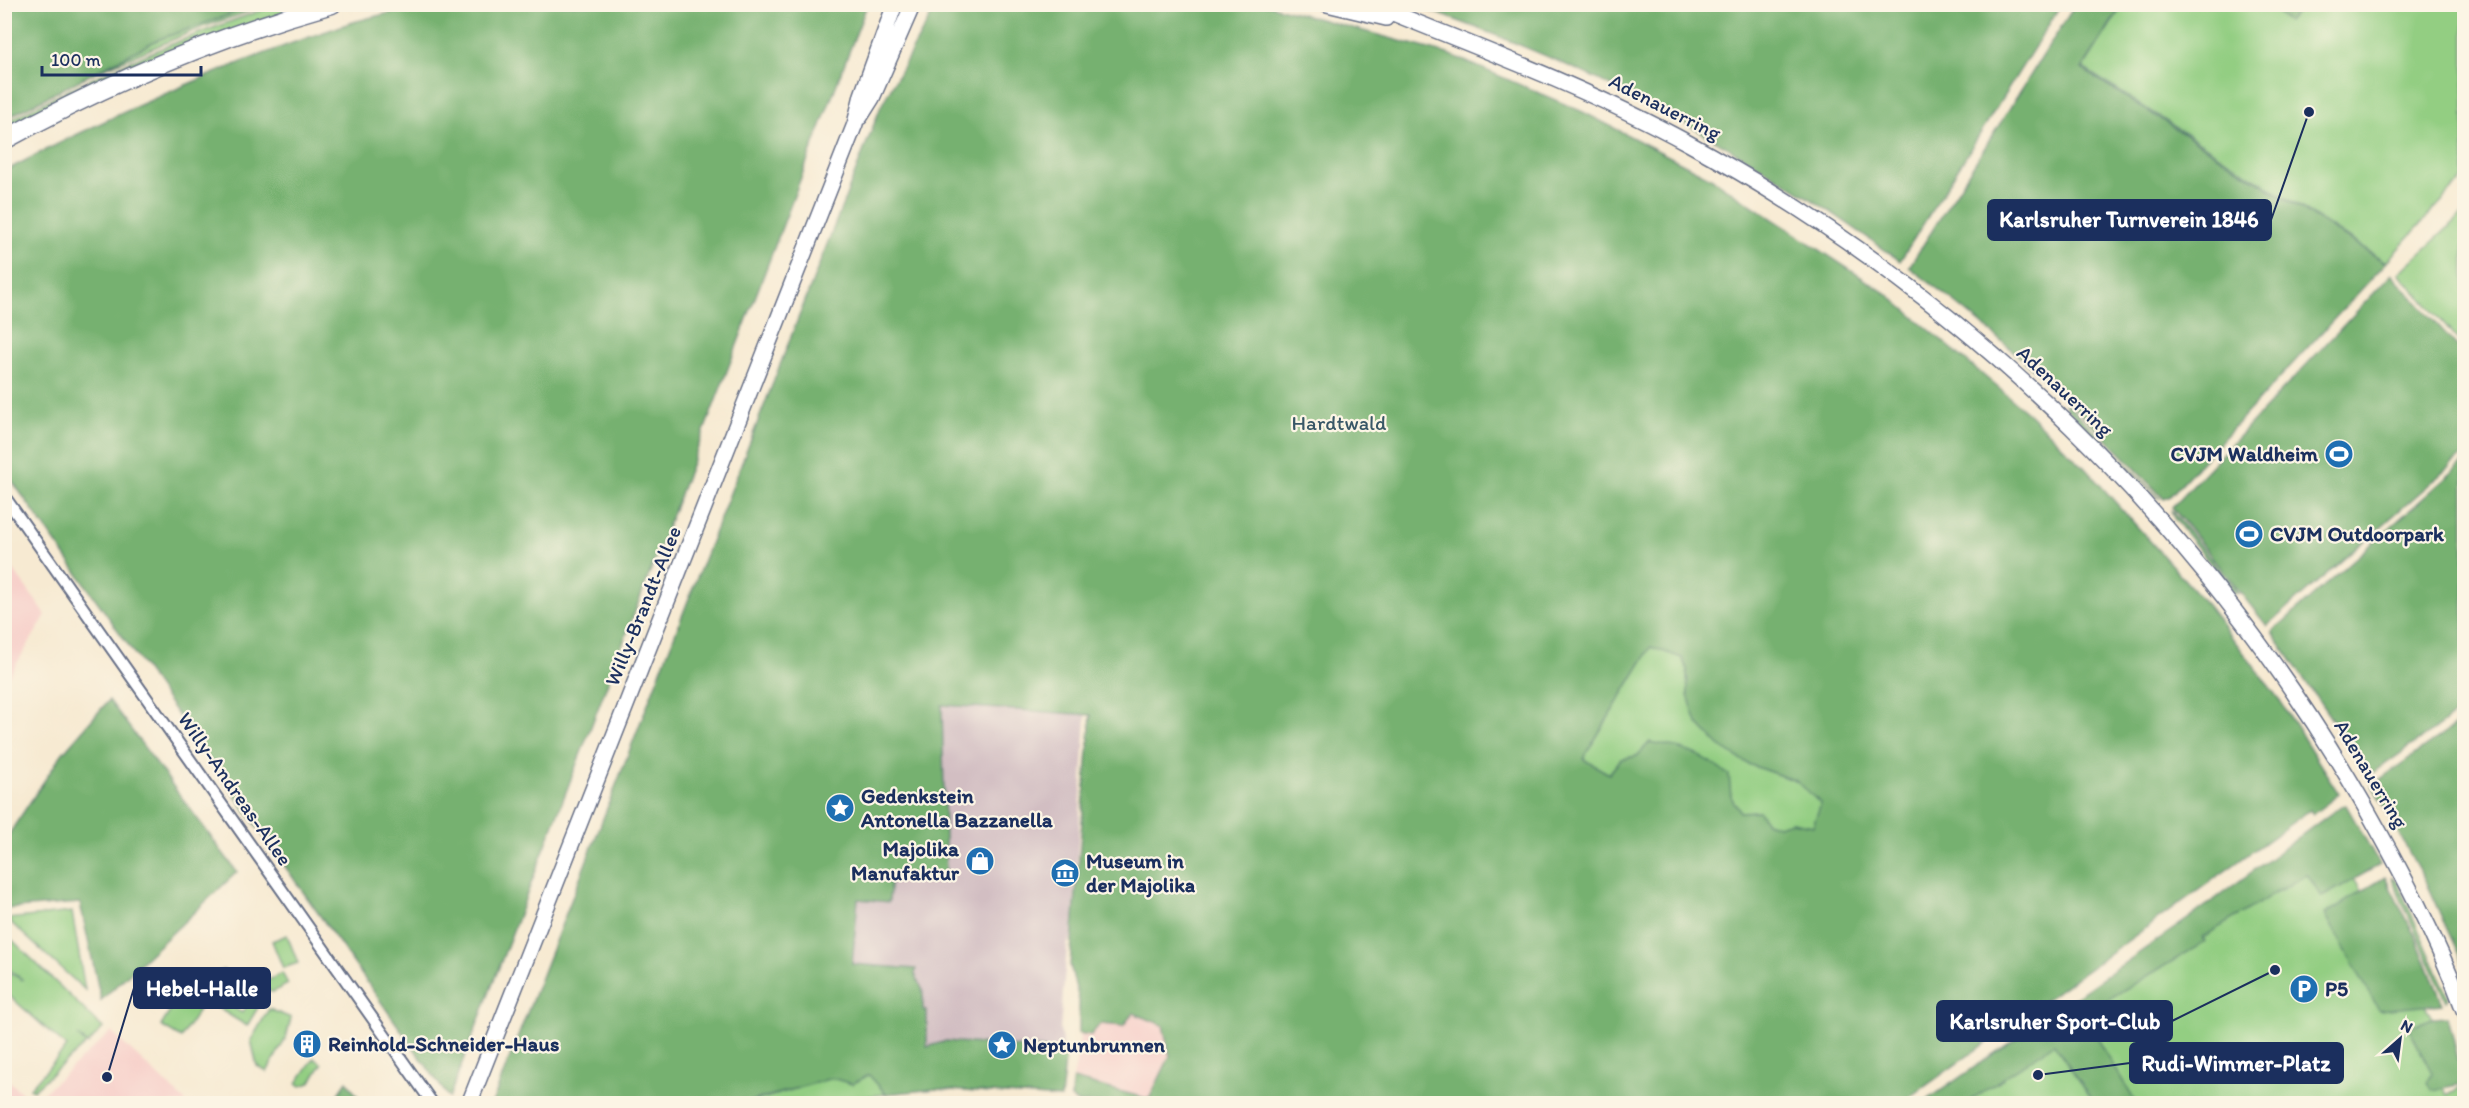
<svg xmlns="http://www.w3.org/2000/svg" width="2469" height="1108" viewBox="0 0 2469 1108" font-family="Itim,sans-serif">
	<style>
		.built { fill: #f7d0ca }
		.industrial { fill: #d2bec2 }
		.green { fill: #93ce82; stroke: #577e70; stroke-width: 1.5 }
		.forest { fill: #76b170; stroke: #487067; stroke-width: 1.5; fill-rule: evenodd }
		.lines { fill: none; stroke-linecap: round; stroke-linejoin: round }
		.street-casing { stroke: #687087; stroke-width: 14 }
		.secondary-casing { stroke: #687087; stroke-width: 18 }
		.primary-casing { stroke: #687087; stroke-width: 21 }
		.street { stroke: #fff; stroke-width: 10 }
		.secondary { stroke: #fff; stroke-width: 15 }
		.primary { stroke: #fff; stroke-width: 18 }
		.labels { text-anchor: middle; stroke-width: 4.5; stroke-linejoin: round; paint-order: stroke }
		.street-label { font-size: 21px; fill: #1b2f5e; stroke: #fcf5e5 }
		.park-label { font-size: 21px; fill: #395767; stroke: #fcf5e5 }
		.poi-label { font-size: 21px; font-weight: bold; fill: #1b2f5e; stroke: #fcf5e5; text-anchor: start }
		.leader { fill: none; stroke: #1b2f5e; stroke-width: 2 }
		.callout-dot { fill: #1b2f5e; stroke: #fcf5e5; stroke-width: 2 }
		.callout { fill: #1b2f5e; stroke: #1b2f5e; stroke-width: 2 }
		.callout-label { font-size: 22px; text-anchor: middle; font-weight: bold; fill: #fff }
	</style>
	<rect width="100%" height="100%" fill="#fcf5e5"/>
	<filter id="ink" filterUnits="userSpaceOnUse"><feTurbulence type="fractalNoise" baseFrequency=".0167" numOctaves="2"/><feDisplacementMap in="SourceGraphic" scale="12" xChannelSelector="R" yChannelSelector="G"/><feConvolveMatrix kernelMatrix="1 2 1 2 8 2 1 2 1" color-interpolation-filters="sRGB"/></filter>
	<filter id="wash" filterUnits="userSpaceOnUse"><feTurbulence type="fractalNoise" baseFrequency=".008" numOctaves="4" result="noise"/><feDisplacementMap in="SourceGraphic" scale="24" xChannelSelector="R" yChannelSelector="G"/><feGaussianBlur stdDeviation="1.35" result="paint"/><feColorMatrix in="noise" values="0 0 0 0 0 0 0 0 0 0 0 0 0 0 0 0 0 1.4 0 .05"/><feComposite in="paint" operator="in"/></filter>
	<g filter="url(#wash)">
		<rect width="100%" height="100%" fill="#f7ead2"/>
		<path class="built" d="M4,557L46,615L5,683H4Z
			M1086,1002L1185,1017L1159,1103L1073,1102L1070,1097Z
			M111,1032L187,1103H5V1077L32,1103Z"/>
		<path class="industrial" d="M941,705L1086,715L1074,907L1071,937L1067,945L1060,1030L1064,1050L946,1041L927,1047V1011H923V991L915,974L852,964L858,899L891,874L946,879Z"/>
		<path class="green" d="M257,5H268L200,28L96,72L157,40Z
			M277,5H303L5,131V123C92,75 183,37 277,5Z
			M2123,5H2464V177L2386,262L2083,68Z
			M2464,213V346L2399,273Z
			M2066,403L2160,499L2066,408Z
			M2171,510L2238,593H2234L2174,518Z
			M1651,646L1682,658L1687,669L1688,695L1748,764L1796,781L1821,804L1813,826L1792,822L1778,826L1766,822L1759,811L1740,812L1731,797L1728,775L1650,742L1637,756L1621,759L1609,774L1583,759Z
			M2333,841L2432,1018L2408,1028L2447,1095L2461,1087L2464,1104H1947Z
			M2391,877L2397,882L2449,998L2447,1001Z
			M72,912L85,990L7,919Z
			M5,933L103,1028L88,1044L78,1036L86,1044L33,1090L30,1088L67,1047L5,992V970L23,980L5,966Z
			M287,935L298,963L283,968L272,941Z
			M223,970L238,980L226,1003L242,1013L258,990L263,999L247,1026L205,1000L181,1038L161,1026L181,993Z
			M282,973L288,984L273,992L268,991L263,983Z
			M269,1009L291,1018L286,1038L267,1072L257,1066L251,1040Z
			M314,1058L322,1064L310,1083L301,1086L297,1083Z
			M869,1074L886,1094L818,1104H745L832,1078L852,1084Z"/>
		<path class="forest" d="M18,4H257V5L157,40L5,119V15Z
			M428,5H867L449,1098L5,471V171C113,114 227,64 344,25C371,16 400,11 428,5Z
			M937,5H1269L1451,55L1583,112L1709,177L1887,294L2028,413L2084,467L2208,606L2278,698L2339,794L2313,814L2310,810L1902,1103H1078L1071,1098L1073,1079L1149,1099L1170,1056L1163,1025L1133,1013L1123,1026L1100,1024L1091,1035L1079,1033V1000L1070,965L1091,715L942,705L946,879L891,875L889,902L858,899L852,964L916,969L915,974L923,991V1010L927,1011V1047L946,1041L1066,1051L1061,1098L936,1089L886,1094L869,1075L852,1084L832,1078L745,1103H492L881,106ZM1651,647L1682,658L1687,669L1688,695L1697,723L1719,746L1748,764L1796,781L1821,803L1813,826L1792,822L1778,826L1766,822L1759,811L1740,812L1731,797L1729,775C1702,754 1684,748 1650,742L1637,756L1621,759L1609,774L1583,759Z
			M1413,5L2061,4V5L1900,261C1752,151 1588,64 1413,5Z
			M2075,5H2122L2082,69L2386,263L2169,497L2164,499C2086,414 2001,335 1909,267Z
			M2269,5H2303L2288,22Z
			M2392,274L2464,354V454L2267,626L2172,507Z
			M2464,462V708L2373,773L2366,774L2341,733L2272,632Z
			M109,700L237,872L101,1000L80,903L5,909V840L62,754Z
			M2464,719V966L2425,881L2372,785Z
			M2346,805L2380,865L2322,897L2307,874L2203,937L2205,942L2083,1014L2136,1103H2095L2054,1044L1966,1103H1923L2192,916L2341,806Z
			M2385,877L2415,936L2443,1004L2379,1010L2325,914Z
			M2448,1017L2464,1084L2431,1090L2427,1082L2432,1073L2408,1027L2432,1018Z
			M347,1081L360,1100L358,1103H348L336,1097Z"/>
	</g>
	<g filter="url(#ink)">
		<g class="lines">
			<g class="street-casing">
				<path id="street" d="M4,496L433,1104"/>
			</g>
			<g class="secondary-casing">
				<path id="secondary" d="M1327,4L1386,18
					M1371,4C1478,48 1586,87 1688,143C1969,296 2204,527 2363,803C2401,870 2437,938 2464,1010
					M860,117L872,98L913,4
					M469,1104L855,124L862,95L895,4"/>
			</g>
			<g class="primary-casing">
				<path id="primary" d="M4,140C108,83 217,36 332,4"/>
			</g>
			<use href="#street" class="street"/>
			<use href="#secondary" class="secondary"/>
			<use href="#primary" class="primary"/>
		</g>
	</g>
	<defs>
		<g id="stadium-disc" transform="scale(1.5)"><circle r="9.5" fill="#1f6fb2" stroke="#fcf5e5"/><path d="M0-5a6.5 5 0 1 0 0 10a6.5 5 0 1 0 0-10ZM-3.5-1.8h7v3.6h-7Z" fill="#fff"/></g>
		<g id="sight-disc" transform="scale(1.5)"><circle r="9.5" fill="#1f6fb2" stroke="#fcf5e5"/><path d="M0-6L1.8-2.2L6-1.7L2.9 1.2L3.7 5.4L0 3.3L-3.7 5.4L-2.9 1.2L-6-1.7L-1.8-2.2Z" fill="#fff"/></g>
		<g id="shop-disc" transform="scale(1.5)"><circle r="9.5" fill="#1f6fb2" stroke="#fcf5e5"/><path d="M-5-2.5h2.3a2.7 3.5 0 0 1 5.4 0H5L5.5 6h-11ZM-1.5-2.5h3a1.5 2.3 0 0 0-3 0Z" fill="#fff"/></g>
		<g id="museum-disc" transform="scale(1.5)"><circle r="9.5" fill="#1f6fb2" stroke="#fcf5e5"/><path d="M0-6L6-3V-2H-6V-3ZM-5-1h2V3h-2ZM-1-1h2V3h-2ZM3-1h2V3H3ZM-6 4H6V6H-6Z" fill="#fff"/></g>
		<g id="parking-disc" transform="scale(1.5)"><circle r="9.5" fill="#1f6fb2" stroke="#fcf5e5"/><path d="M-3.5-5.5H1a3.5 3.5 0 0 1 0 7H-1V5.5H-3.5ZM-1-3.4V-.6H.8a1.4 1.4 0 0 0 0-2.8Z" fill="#fff"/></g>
		<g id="building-disc" transform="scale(1.5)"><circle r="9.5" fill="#1f6fb2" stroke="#fcf5e5"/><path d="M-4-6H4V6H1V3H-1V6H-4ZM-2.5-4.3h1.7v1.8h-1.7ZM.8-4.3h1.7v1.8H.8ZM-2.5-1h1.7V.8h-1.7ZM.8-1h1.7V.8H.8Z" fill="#fff"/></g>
	</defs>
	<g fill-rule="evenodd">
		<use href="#stadium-disc" x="2339" y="454"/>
		<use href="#stadium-disc" x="2249" y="534"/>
		<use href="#sight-disc" x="840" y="808"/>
		<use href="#shop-disc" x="980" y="861"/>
		<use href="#museum-disc" x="1065" y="873"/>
		<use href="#parking-disc" x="2304" y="989"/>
		<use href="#building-disc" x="307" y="1044"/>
		<use href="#sight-disc" x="1002" y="1045"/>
	</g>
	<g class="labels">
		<g class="street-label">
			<text transform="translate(1665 107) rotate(27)" y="7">Adenauerring</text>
			<text transform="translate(2065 391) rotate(43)" y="7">Adenauerring</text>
			<text transform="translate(643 606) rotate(-68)" y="7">Willy-Brandt-Allee</text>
			<text transform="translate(2371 774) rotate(59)" y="7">Adenauerring</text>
			<text transform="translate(235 789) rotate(55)" y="7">Willy-Andreas-Allee</text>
		</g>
		<g class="park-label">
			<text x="1339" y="430">Hardtwald</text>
		</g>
		<g class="poi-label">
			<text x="2318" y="461" text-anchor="end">CVJM Waldheim</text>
			<text x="2270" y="541">CVJM Outdoorpark</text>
			<text x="861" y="803">Gedenkstein<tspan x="861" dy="24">Antonella Bazzanella</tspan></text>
			<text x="959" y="856" text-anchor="end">Majolika<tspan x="959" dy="24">Manufaktur</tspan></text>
			<text x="1086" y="868">Museum in<tspan x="1086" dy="24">der Majolika</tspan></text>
			<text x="2325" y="996">P5</text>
			<text x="328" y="1051">Reinhold-Schneider-Haus</text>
			<text x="1023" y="1052">Neptunbrunnen</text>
		</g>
	</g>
	<path class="leader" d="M2309 112L2271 220M107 1077L134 988M2275 970L2172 1021M2038 1075L2130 1063"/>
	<g class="callout-dot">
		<circle cx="2309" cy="112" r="6"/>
		<circle cx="107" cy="1077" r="6"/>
		<circle cx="2275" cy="970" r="6"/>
		<circle cx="2038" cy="1075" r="6"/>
	</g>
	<g class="callout">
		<rect x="1988" y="200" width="283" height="40" rx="6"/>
		<rect x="134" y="968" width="136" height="40" rx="6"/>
		<rect x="1937" y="1001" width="235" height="40" rx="6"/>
		<rect x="2130" y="1043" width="213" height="40" rx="6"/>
	</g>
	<g class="callout-label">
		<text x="2129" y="227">Karlsruher Turnverein 1846</text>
		<text x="202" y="996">Hebel-Halle</text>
		<text x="2055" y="1029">Karlsruher Sport-Club</text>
		<text x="2236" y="1071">Rudi-Wimmer-Platz</text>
	</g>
	<rect width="2469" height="1108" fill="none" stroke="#fcf5e5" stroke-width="24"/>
	<g transform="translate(2400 1039) rotate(28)" stroke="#fcf5e5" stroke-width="4.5" paint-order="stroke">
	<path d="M0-4.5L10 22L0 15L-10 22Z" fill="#1b2f5e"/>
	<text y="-9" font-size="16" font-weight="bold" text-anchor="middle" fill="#1b2f5e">N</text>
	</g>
	<path d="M42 66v9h159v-9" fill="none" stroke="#1b2f5e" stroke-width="3"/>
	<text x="51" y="66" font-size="18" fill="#1b2f5e" stroke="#fcf5e5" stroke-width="4.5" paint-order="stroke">100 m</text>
</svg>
